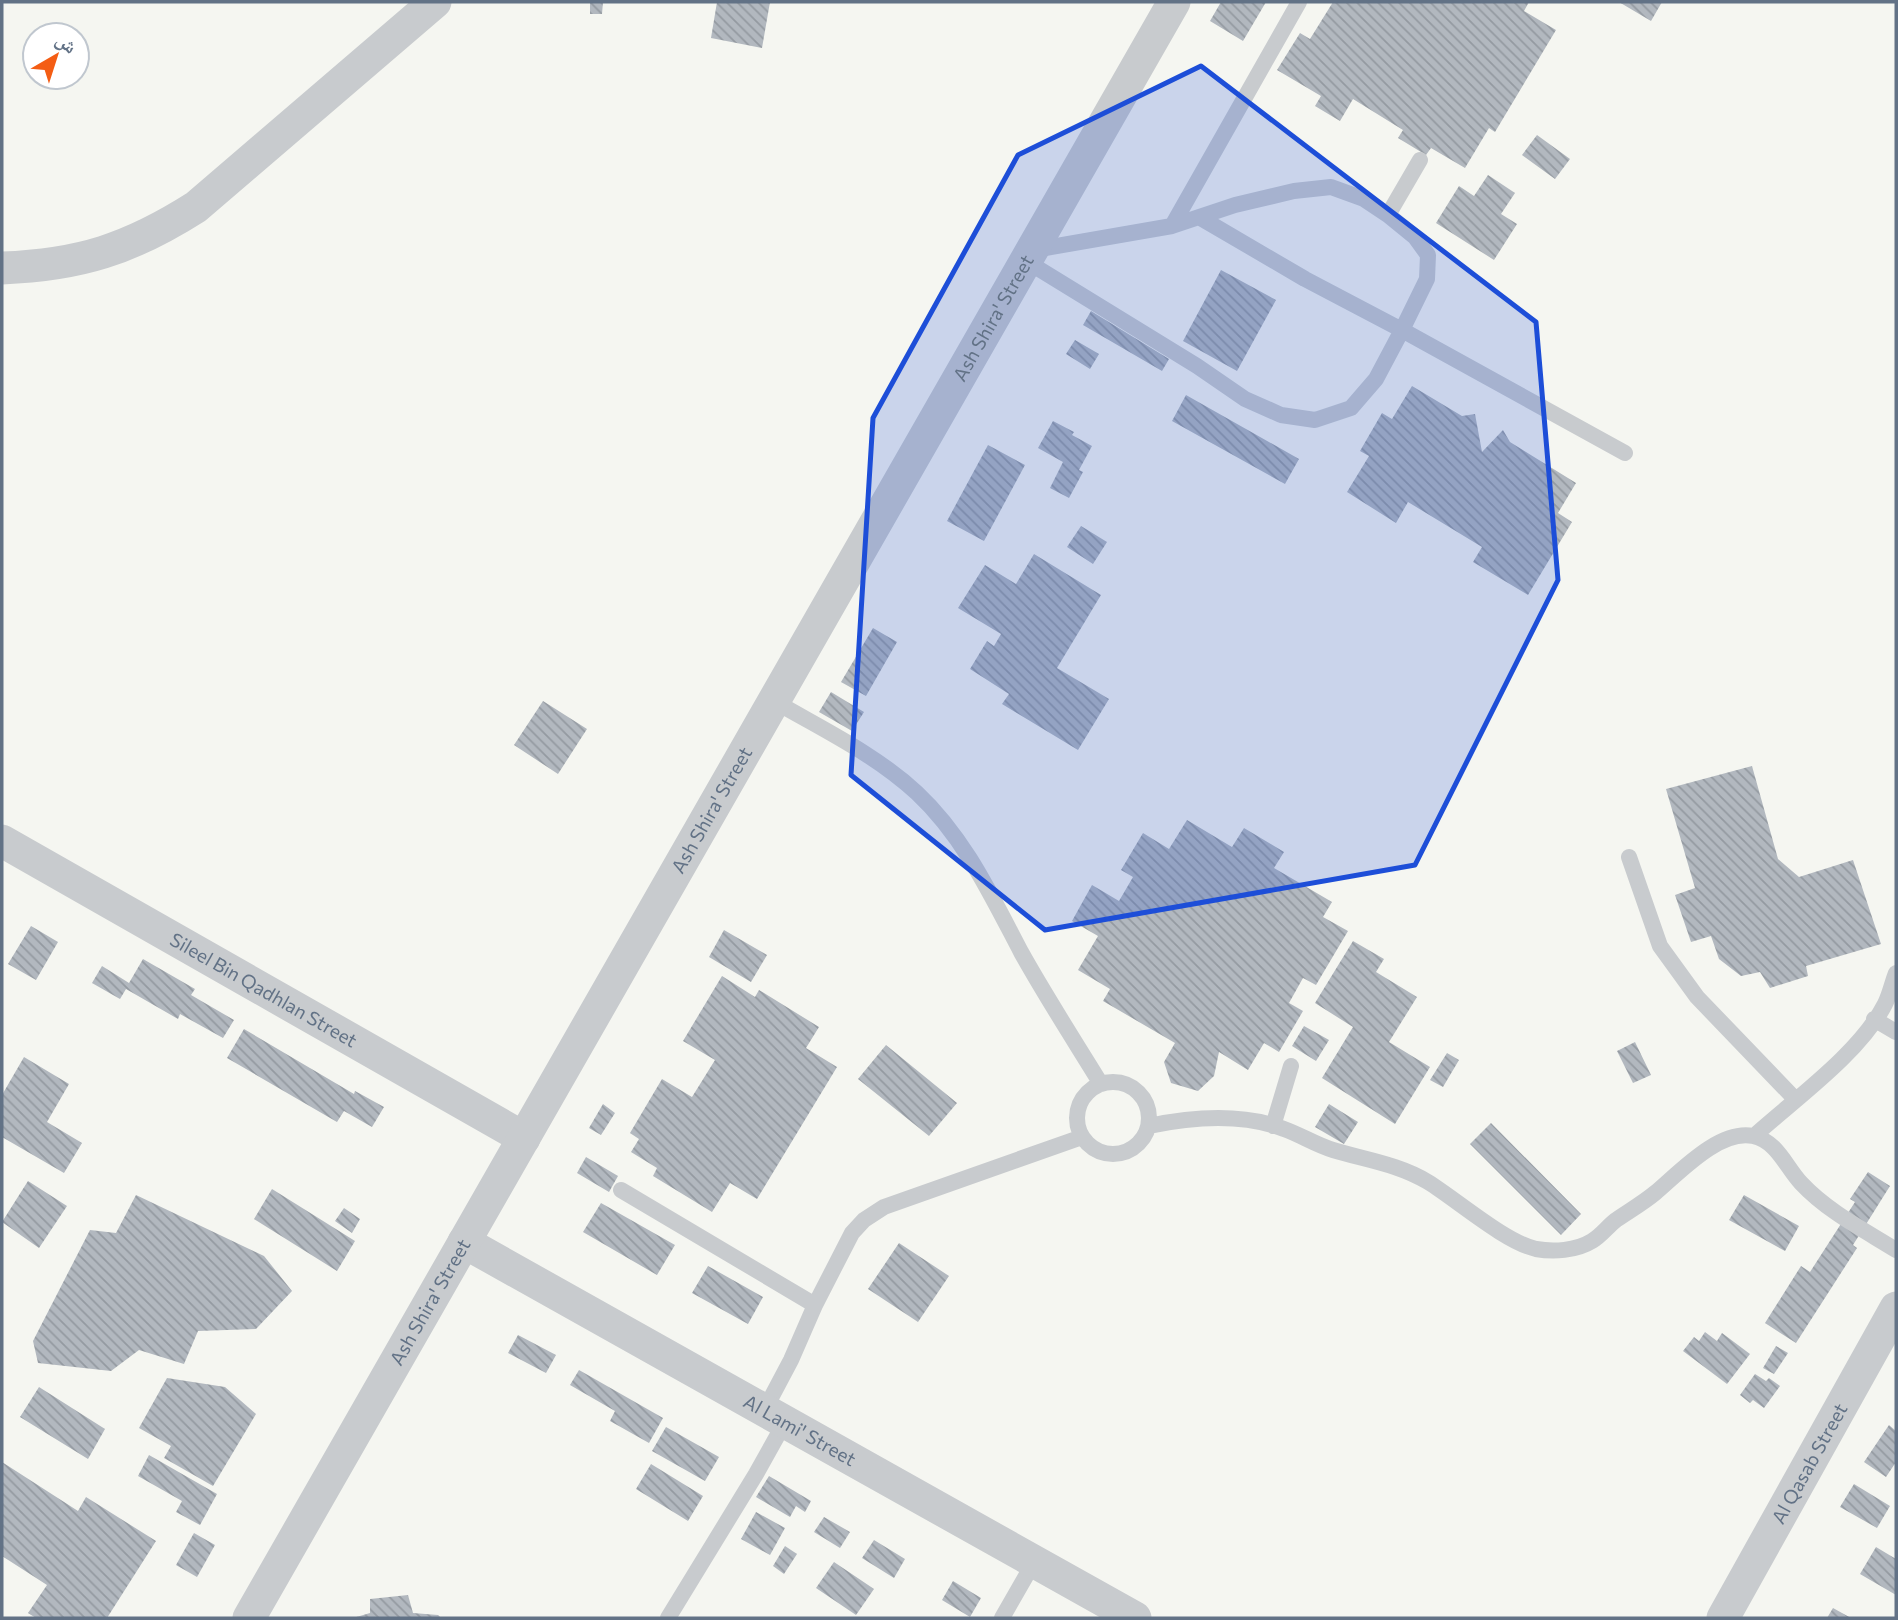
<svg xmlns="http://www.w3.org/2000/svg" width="1898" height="1620" viewBox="0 0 1898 1620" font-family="Commissioner,'Noto Naskh Arabic',sans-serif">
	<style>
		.building { fill: url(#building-back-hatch) }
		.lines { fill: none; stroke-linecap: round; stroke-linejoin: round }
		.lane { stroke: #c8cbce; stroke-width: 16 }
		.street { stroke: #c8cbce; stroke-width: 33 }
		.marked { fill: #1d4ed8; fill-opacity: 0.2; stroke: #1d4ed8; stroke-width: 5; stroke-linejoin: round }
		.labels { text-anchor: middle; stroke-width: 7; stroke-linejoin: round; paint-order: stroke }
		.street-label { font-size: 19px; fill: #627286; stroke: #fff }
	</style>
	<defs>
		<pattern id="building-back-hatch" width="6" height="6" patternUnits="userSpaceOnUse" patternTransform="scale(1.75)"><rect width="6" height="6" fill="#b2b8bf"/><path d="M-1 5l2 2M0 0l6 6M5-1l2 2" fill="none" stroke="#949aa1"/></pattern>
	</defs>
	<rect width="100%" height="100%" fill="#f5f6f1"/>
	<path class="building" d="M590,2H603L602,14H590Z
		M717,2H770L762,48L711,38Z
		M1221,2H1266L1243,41L1210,21Z
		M1333,2H1529L1524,11L1556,30L1495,132L1489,128L1465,168L1431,148L1426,155L1398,138L1403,130L1353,99L1340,121L1315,106L1321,96L1277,70L1300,33L1310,39Z
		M1619,2H1662L1651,21Z
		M1537,135L1570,159L1555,179L1522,155Z
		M1488,175L1515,193L1501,214L1517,224L1494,260L1436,223L1459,186L1474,196Z
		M1221,270L1276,300L1237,371L1183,341Z
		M1091,311L1169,359L1162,371L1083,325Z
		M1075,340L1099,354L1090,369L1066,354Z
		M1412,386L1462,416L1475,414L1482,452L1503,430L1510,442L1576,483L1558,513L1572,522L1528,595L1473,562L1482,547L1408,502L1396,523L1347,492L1369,456L1360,451L1382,413L1392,419Z
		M1186,395L1299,459L1285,484L1172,421Z
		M1053,421L1074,432L1072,435L1092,446L1079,470L1083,472L1069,498L1050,488L1063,462L1038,448Z
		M988,445L1025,465L984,541L947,521Z
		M1081,526L1107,542L1093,564L1067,547Z
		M1034,554L1101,595L1057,668L1109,699L1078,750L1002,704L1009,694L970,669L987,641L994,646L1001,634L958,608L985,565L1016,584Z
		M873,628L897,642L866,696L841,682Z
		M831,692L864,712L852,731L819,712Z
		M543,701L587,729L558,774L514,745Z
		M1752,766L1778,859L1799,877L1853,860L1881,944L1806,966L1808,976L1770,988L1760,972L1741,976L1719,959L1711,936L1691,942L1675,895L1695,888L1666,789Z
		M1187,820L1232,847L1244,828L1284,852L1274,868L1332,902L1323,917L1348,931L1316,985L1303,978L1289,1003L1303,1011L1279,1052L1264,1043L1248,1070L1219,1052L1214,1076L1198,1091L1171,1083L1164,1062L1175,1043L1103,1001L1110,989L1078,970L1098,936L1072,921L1092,885L1119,901L1133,877L1121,870L1143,833L1169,849Z
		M31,926L58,942L36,980L8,964Z
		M724,930L767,955L751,982L709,957Z
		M1353,941L1384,959L1376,972L1417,997L1389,1042L1430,1067L1395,1124L1322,1078L1353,1027L1315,1003Z
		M143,959L195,989L191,995L234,1020L223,1038L180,1014L178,1019L126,989L120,999L92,983L102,966L129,983Z
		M722,976L755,997L759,990L819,1027L806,1048L837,1067L757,1199L730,1183L712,1212L653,1176L657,1168L631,1152L639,1139L630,1133L662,1079L692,1097L715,1060L683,1041Z
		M1304,1026L1329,1040L1316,1061L1292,1046Z
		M244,1029L354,1094L355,1091L384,1107L372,1127L344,1111L337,1122L227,1058Z
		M1635,1042L1651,1075L1633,1083L1617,1051Z
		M886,1045L957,1103L929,1136L858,1079Z
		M1447,1053L1459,1060L1443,1087L1430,1080Z
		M24,1057L69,1084L47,1122L82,1143L64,1173L2,1137V1095Z
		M603,1104L615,1113L601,1135L589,1128Z
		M1329,1104L1358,1122L1344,1144L1315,1127Z
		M1491,1123L1581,1214L1561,1235L1470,1144Z
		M586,1157L618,1176L609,1192L577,1173Z
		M1868,1172L1890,1186L1853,1245L1857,1248L1796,1343L1765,1323L1801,1266L1810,1272L1855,1202L1850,1199Z
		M28,1181L67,1206L39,1248L2,1222Z
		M272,1189L355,1241L337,1271L254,1219Z
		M136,1195L264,1256L292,1291L256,1329L198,1331L184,1364L139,1350L111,1371L38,1363L33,1341L90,1230L116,1233Z
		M1744,1195L1799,1226L1785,1251L1729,1220Z
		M601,1203L675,1245L657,1275L583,1232Z
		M344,1208L360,1219L352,1233L335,1221Z
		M899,1243L949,1276L918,1322L868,1289Z
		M708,1266L763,1297L748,1324L692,1293Z
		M1705,1332L1717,1341L1722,1333L1750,1354L1727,1384L1683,1351L1694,1337L1699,1341Z
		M518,1335L556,1355L546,1373L508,1353Z
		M1776,1346L1788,1353L1774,1374L1763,1368Z
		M579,1370L663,1418L649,1443L610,1421L615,1411L570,1385Z
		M1755,1374L1766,1381L1769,1378L1780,1386L1764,1408L1753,1400L1750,1403L1740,1395Z
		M167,1378L225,1387L256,1414L213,1486L164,1458L171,1446L139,1428Z
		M39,1387L105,1429L88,1459L20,1417Z
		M1889,1425L1896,1431V1462L1886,1477L1864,1462Z
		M666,1427L719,1457L705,1481L652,1451Z
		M149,1455L217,1494L200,1525L176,1512L182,1501L138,1476Z
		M2,1462L78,1511L86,1497L156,1541L107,1618H36L28,1613L47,1585L2,1556Z
		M651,1464L703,1496L688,1521L636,1489Z
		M769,1476L811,1501L805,1512L796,1506L790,1517L756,1497Z
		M1854,1484L1890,1506L1877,1528L1840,1507Z
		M756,1512L785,1528L770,1555L741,1539Z
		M824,1517L850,1532L840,1548L814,1532Z
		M194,1533L215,1545L197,1577L176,1565Z
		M874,1540L905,1559L894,1578L862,1558Z
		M785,1546L797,1554L784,1574L773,1566Z
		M1876,1547L1896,1559V1595L1860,1574Z
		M834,1562L874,1589L856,1615L816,1588Z
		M953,1581L981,1598L970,1617L942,1600Z
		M408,1595L413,1613L438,1615L441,1618H353L370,1613V1599Z
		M1833,1608L1851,1618H1827Z"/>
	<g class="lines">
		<path class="lane" d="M1388,215L1420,160
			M1172,226L1299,2
			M1034,250L1172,226L1235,205L1294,191L1331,187L1364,199L1388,215L1415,237L1428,255L1427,279L1402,330L1305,279L1199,217
			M1026,261L1197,366L1245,399L1281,415L1315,420L1351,408L1376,379L1402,330L1625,453
			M774,701C822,729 875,754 917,793C964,837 991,895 1021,952C1046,997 1074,1040 1101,1084
			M1629,857L1660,946L1697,997L1795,1099
			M1874,1019L1896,1032
			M1077 1118a36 36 0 1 1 72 0a36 36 0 1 1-72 0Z
			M1149,1126C1192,1117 1242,1113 1284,1129C1301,1135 1316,1145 1333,1150C1366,1160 1398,1164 1428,1182C1457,1200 1505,1242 1536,1249C1553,1252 1576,1251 1592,1241C1601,1236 1608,1226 1616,1220C1629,1211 1643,1203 1655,1193C1679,1173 1719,1129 1753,1136C1777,1141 1786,1167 1801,1183C1827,1211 1864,1230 1896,1250
			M1273,1126L1291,1066
			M1754,1136C1795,1099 1860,1053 1885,1004C1890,994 1892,983 1896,973
			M621,1190L815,1305
			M764,1411L791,1360L815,1305L852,1233L864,1220L884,1207L1082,1137
			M668,1618L756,1474L785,1422
			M1002,1618L1034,1562"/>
		<g class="street">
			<path d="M2,268C80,265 130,249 196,207L435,2"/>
			<path id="s1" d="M2,841L524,1138"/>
			<path id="s2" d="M464,1242L1135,1618"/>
			<path id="s3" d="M249,1618L1174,2"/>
			<path id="s4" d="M1723,1618L1896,1308"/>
		</g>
	</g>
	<path class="marked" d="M1201,66L1536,322L1558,580L1415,865L1045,930L851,775L873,418L1018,155Z"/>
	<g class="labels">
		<g class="street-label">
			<text dy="7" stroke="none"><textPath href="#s3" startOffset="1498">Ash Shira' Street</textPath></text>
			<text dy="7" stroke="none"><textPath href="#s3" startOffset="931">Ash Shira' Street</textPath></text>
			<text dy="7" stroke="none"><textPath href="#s1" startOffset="301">Sileel Bin Qadhlan Street</textPath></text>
			<text dy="7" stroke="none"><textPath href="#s3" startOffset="364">Ash Shira' Street</textPath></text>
			<text dy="7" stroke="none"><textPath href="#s2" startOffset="385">Al Lami' Street</textPath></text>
			<text dy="7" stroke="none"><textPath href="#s4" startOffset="177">Al Qasab Street</textPath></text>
		</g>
	</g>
	<rect width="1898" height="1620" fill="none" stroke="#627286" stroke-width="7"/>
	<g transform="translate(56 56) rotate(39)"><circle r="33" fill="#ffffff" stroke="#c0c7cf" stroke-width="2"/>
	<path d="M0-5L12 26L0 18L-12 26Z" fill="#f45d14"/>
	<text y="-10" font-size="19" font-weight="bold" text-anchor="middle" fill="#627286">ش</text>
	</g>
</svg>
